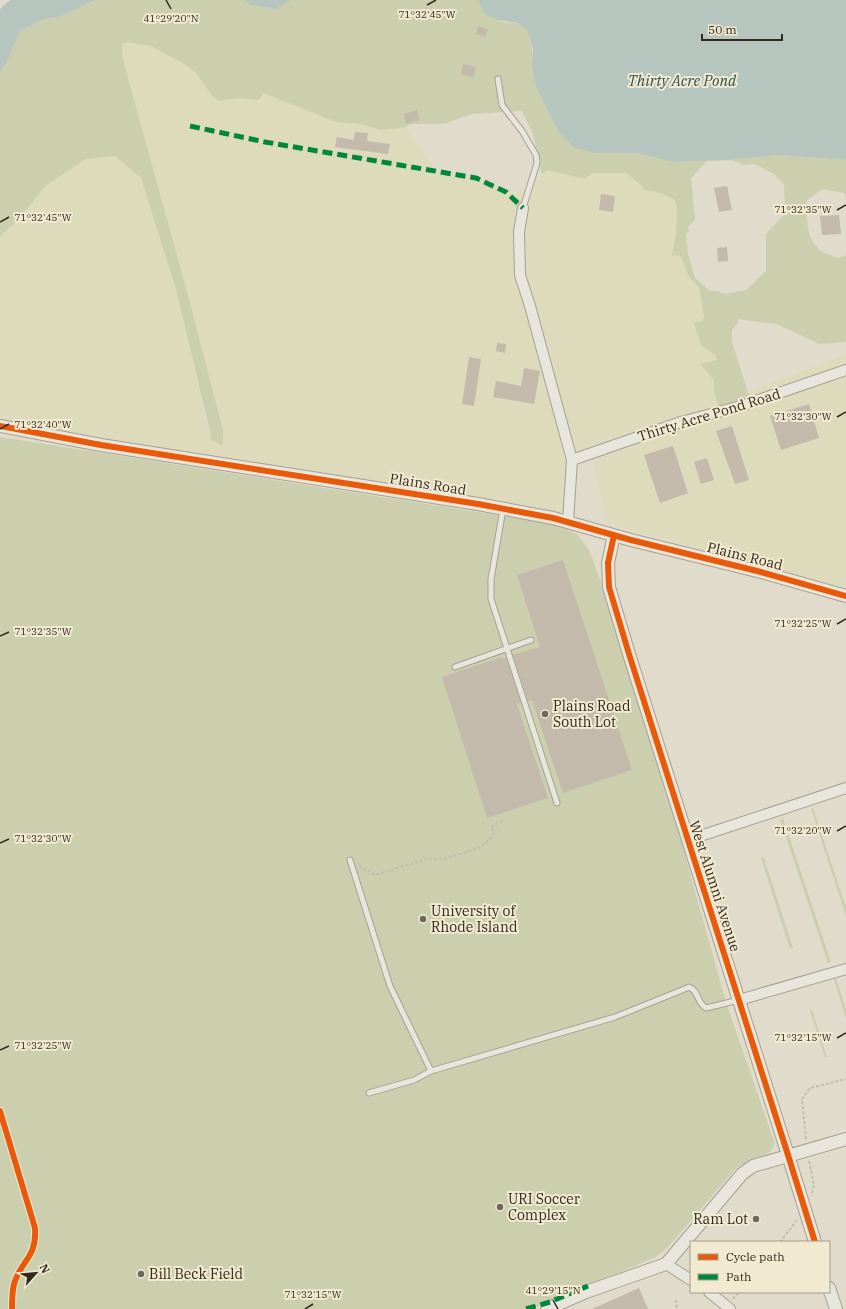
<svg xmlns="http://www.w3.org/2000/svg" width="846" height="1309" viewBox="0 0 846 1309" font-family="'IBM Plex Serif',serif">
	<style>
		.farmland { fill: #dedabc }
		.green { fill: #cccfae }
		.water { fill: #b6c5bd }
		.building { fill: #c3baac }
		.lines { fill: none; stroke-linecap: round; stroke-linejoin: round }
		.service-casing { stroke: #a5a094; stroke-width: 7 }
		.minor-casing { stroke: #a5a094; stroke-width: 12 }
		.tertiary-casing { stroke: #a5a094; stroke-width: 14 }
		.path { stroke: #c1bdb3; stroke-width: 2; stroke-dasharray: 3 2; stroke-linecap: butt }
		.service { stroke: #e8e6dc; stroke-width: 5 }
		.minor { stroke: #e8e6dc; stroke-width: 10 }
		.tertiary { stroke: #e8e6dc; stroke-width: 12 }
		.quiet { stroke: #00873e; stroke-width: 5; stroke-dasharray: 10 5; stroke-linecap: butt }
		.cycleway-casing { stroke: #f1ead1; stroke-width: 8 }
		.cycleway { stroke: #e8590c; stroke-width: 6 }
		.ticks { fill: none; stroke: #32291e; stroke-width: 1.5 }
		.poi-dot { fill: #6f675b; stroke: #f1ead1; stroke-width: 1.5 }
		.labels { text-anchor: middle; stroke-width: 4; stroke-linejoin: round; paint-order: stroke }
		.street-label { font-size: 14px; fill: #32291e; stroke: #f1ead1 }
		.poi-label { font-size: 14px; fill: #32291e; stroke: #f1ead1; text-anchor: start }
		.water-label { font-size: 15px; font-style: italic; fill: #2e4f50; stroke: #f1ead1 }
		.ticks-label { font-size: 10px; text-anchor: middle; fill: #32291e; stroke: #f1ead1; stroke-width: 4; stroke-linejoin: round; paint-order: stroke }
	</style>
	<rect width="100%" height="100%" fill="#e0dbcb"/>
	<path class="farmland" d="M125,42L151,46L186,65L196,73L213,97L219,101L240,98L259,99L262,93L336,122L361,124L381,130L406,127L435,170L487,181L509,190L513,195L529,188L546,170L585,179L592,173H626L641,185L645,191L651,190L668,196L673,200L676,207L677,222L672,255H680L689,277L699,287L704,318L703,321L694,323L701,345L715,355L717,361L700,365L714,380V393L718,403L846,355V589L799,575L608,524L591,453L573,460L566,521L0,426V236L19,219L45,186L86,159L115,156L141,178L176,289L210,439L223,446V430L186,288L123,60L122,44Z"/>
	<path class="green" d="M95,0H245L250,5L276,9L292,0H478C480,5 491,18 497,20C507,25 521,19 528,31C534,39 532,56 532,65L595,153H636L673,162L707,161L691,178L695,219L688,227L689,231L686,234L688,254L695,278L710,291H718L725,294L746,290L766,271V234L783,216L785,206L784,185L774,174L755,164L744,165L731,160L779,155L846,160V197L844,193L823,189L807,200C807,220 805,241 824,253C828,255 834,256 839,258L846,255V342L819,344L777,324L737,319L739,322L732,330V342L750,399L720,410L714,393V380L700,364L717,360L715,355L701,345L694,323L702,321L704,318L699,287L689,277L680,255L672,256C674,243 681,211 674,200C671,197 666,196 663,194C656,192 652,190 645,191L641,185L626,173H592L585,179L547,170L542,174L533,134L522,111L472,114L444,124H411L403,128L381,130L361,124L336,122L263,93L259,100L240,98L219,101L213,97L196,73L186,65L151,46L126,42L122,44L123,60L186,288L223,430V446L210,439L211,436L176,289L141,178L115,156L86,159L45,186L19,219L0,236V72L7,62L20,31L45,19L62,16Z
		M0,437L554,524L577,534L589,550L629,654L726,1002L775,1144L770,1152L737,1167L669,1246L656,1257L536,1307L528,1309H0Z
		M813,808L846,907V916L811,809Z
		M783,818L831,962L828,963L780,819Z
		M761,858H764L793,948L790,949Z
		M835,975L846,1010V1019L833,976Z
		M812,1010L827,1057H825L810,1011Z"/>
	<path class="water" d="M11,0H95L62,16L45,19L20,31L7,62L0,72V9L9,1Z
		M245,0H292L276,9L250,5Z
		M478,0H846V160L779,155L731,160L673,162L636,153H595L573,147L558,131L536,86L532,65L533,48L528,31L518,23L497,20L484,13Z"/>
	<path class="building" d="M478,26L488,29L485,37L476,34Z
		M463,64L476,67L473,78L461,74Z
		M417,110L420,120L406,124L404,114Z
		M355,132L368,133L367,141L390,144L388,154L335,147L337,137L354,140Z
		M727,186L732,210L719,212L714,188Z
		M601,194L615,196L613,212L599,210Z
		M839,215L841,234L822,235L820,216Z
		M727,247L728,261L718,262L717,248Z
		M497,343L506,344L505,353L496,351Z
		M469,357L481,359L474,406L462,404Z
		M524,368L540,371L534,404L493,397L496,381L521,386Z
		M809,404L819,438L781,450L770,416Z
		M732,426L749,480L735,484L716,431Z
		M673,446L688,493L660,503L644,455Z
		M707,458L714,480L701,484L694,462Z
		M563,560L632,770L563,793L532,700L528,701L513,655L540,647L517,575Z
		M502,657V659L506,658L521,703L517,704L548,798L487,818L442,677Z
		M639,1288L648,1309H592Z"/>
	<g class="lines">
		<g class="service-casing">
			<path id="service" d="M498,79L502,105L522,131L536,155L537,163L523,208
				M503,509L491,579V599L557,803
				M455,667L531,640
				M350,860L390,986L431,1071
				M369,1093L414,1080L431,1071L615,1017L687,988L689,987C699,991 697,1003 706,1008L739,1000"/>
		</g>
		<g class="minor-casing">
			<path id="minor" d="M523,208L519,232L520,275L530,306L572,460L568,522
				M572,460L681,422L741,406L846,370
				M688,840L846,788
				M739,1000L846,969
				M666,1264L691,1280
				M709,1292L730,1309"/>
		</g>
		<g class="tertiary-casing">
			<path id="tertiary" d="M0,426L101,445L478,504L553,518L631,540L761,572L846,596
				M614,535L608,563L609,587L629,654L788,1155L815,1242
				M829,1288L836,1309
				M547,1309L586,1292L666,1264L742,1174L753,1166L846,1139"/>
		</g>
		<path class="path" d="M359,866L375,875L427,859H445L479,848L492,837L494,833L491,827L503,820
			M806,1139L802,1099L810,1088L846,1079
			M809,1161L814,1185L812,1194
			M780,1242L797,1220
			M733,1299L739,1292
			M676,1300L677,1309"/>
		<use href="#service" class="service"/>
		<use href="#minor" class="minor"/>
		<use href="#tertiary" class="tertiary"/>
		<path class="quiet" d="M190,126L265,142L476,178L506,192L523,208
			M526,1309L550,1302L588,1286"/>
		<g class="cycleway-casing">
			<path id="cycleway" d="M0,426L101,445L478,504L553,518L631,540L761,572L846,596
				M614,535L608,563L609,587L629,654L788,1155L815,1242
				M0,1111L35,1228C37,1258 21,1260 14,1284C12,1292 12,1300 12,1309"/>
		</g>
		<use href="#cycleway" class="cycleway"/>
	</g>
	<path class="ticks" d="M166,0L171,9M427,5L436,0M837,210L846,205M0,222L9,217M837,417L846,412M0,429L9,424M837,624L846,619M0,636L9,632M837,831L846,826M0,843L9,839M837,1038L846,1033M0,1050L9,1046M553,1300L558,1309M305,1309L313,1304"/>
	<g class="poi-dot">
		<circle cx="545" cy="714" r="4"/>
		<circle cx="423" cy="919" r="4"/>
		<circle cx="500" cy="1207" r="4"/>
		<circle cx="756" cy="1219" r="4"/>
		<circle cx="141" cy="1274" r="4"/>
	</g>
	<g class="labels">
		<g class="street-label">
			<text transform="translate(709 415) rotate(-17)" y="5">Thirty Acre Pond Road</text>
			<text transform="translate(428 484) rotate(9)" y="5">Plains Road</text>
			<text transform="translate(745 556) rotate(14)" y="5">Plains Road</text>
			<text transform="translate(715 886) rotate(72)" y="5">West Alumni Avenue</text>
		</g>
		<g class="poi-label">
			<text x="553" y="711">Plains Road<tspan x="553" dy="16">South Lot</tspan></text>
			<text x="431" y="916">University of<tspan x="431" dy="16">Rhode Island</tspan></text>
			<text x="508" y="1204">URI Soccer<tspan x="508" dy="16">Complex</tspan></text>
			<text x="748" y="1224" text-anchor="end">Ram Lot</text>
			<text x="149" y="1279">Bill Beck Field</text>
		</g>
		<g class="water-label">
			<text x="682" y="86">Thirty Acre Pond</text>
		</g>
	</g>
	<g class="ticks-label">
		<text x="427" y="18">71°32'45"W</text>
		<text x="171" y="22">41°29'20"N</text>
		<text x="803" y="213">71°32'35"W</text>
		<text x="43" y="221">71°32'45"W</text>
		<text x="803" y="420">71°32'30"W</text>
		<text x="43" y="428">71°32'40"W</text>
		<text x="803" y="627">71°32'25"W</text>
		<text x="43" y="635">71°32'35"W</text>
		<text x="803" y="834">71°32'20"W</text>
		<text x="43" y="842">71°32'30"W</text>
		<text x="803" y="1041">71°32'15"W</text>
		<text x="43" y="1049">71°32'25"W</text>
		<text x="553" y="1294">41°29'15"N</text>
		<text x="313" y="1298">71°32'15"W</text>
	</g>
	<rect x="690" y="1241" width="140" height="52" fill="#f1ead1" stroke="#a59d89"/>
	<rect x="698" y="1254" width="20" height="6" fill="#e8590c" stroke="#a59d89"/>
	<text x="726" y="1261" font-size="12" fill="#32291e">Cycle path</text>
	<rect x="698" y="1274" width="20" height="6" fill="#00873e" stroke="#a59d89"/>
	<text x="726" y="1281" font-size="12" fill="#32291e">Path</text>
	<g transform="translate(36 1273) rotate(63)" stroke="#f1ead1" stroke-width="3" paint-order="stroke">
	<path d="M0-3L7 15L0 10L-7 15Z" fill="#32291e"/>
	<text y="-6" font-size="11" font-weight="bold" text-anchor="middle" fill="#32291e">N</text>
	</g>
	<path d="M702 34v6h80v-6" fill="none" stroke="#32291e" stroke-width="2"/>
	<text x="708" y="34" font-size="12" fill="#32291e" stroke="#f1ead1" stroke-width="3" paint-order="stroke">50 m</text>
</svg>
